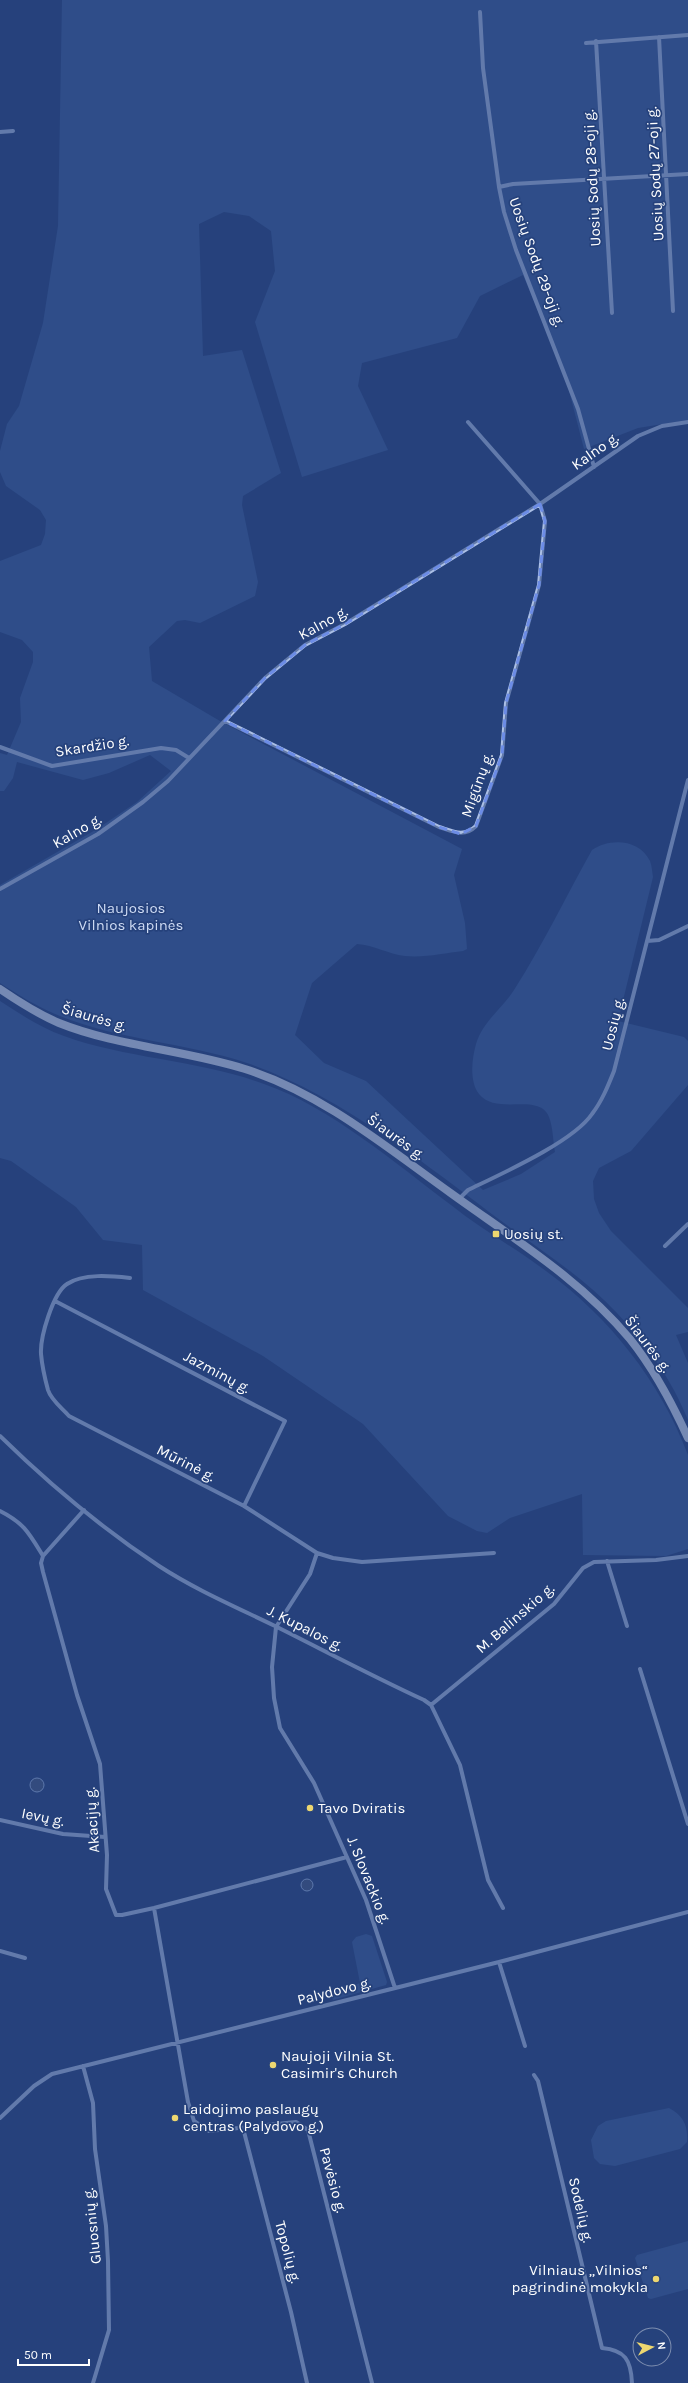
<svg xmlns="http://www.w3.org/2000/svg" width="688" height="2383" viewBox="0 0 688 2383" font-family="Karla,sans-serif">
	<style>
		.green { fill: #3a5b9a }
		.water { fill: #435882; stroke: #9fb8e5 }
		.lines { fill: none; stroke-linecap: round; stroke-linejoin: round }
		.street { stroke: #abbfe5; stroke-width: 4 }
		.secondary { stroke: #d4dff5; stroke-width: 8 }
		.marked { fill: none; stroke: #6c8ce6; stroke-width: 3; stroke-dasharray: 8 5; stroke-linejoin: round }
		.poi-dot { fill: #edd770; stroke: #26427c; stroke-width: 1.5 }
		.labels { text-anchor: middle; stroke-width: 3.5; stroke-linejoin: round; paint-order: stroke }
		.street-label { font-size: 15px; fill: #fff; stroke: #26427c }
		.park-label { font-size: 15px; fill: #cedbf4; stroke: #26427c }
		.poi-label { font-size: 15px; fill: #fff; stroke: #26427c; text-anchor: start }
	</style>
	<rect width="100%" height="100%" fill="#26427c"/>
	<path class="green" d="M62,0H688V420L638,428L584,449L566,379L523,275L480,296L457,338L362,363L358,386L388,450L302,477L255,322L275,271L271,231L249,216L224,212L199,224L203,356L242,350L281,473L243,496L242,505L258,582L255,596L200,623L185,620L177,621L149,647L152,681L220,721L462,849L454,875L465,923L467,949L463,951C445,953 424,958 405,956C388,954 374,945 357,944L312,983L295,1035L324,1063L366,1081L483,1190L521,1174L555,1152C553,1141 553,1127 549,1117C539,1092 496,1116 479,1094C469,1081 472,1058 476,1044C483,1021 502,1009 514,990C543,945 566,896 592,850C610,838 639,839 650,861C652,866 652,872 653,877L618,1021L684,1037L688,1041V1085L631,1151L599,1168L593,1181L594,1199L599,1213L611,1231L688,1308V1332L676,1335L688,1363V1420C672,1380 646,1343 616,1312C583,1277 542,1251 504,1223C425,1164 340,1095 247,1063C184,1042 116,1040 55,1014C36,1006 17,994 0,983V885L97,829L137,802L171,771L150,755L109,773L83,780L17,762L13,778L4,791H0V753L7,755L21,722L20,698L33,662V652L22,640L0,632V561L41,545L45,534L46,520L40,510L6,486L0,472V451L7,424L19,406L43,323L58,226Z
		M0,1001C20,1014 41,1028 64,1036C127,1059 200,1060 264,1084C330,1107 395,1163 451,1205C481,1229 515,1248 546,1271C610,1318 660,1381 688,1455V1549L666,1556L583,1555L582,1494L510,1518L487,1533L477,1531L448,1516L363,1424L263,1356L143,1290L142,1245L103,1240L76,1207L11,1161L0,1158Z
		M366,1934L372,1936L387,1982L386,1985L333,2000L331,1996L333,1993L360,1983L352,1942L356,1937Z
		M669,2108C684,2116 688,2126 687,2142L680,2149L615,2166L600,2164L594,2158L591,2140L598,2126L606,2121Z
		M688,2241V2289L651,2299L648,2298L635,2258L637,2255Z"/>
	<path class="water" d="M30 1785a7 7 0 1 1 14 0a7 7 0 1 1-14 0Z
		M301 1885a6 6 0 1 1 12 0a6 6 0 1 1-12 0Z"/>
	<g class="lines">
		<path class="street" d="M480,12L483,68L499,187L504,212L516,250L578,409L594,467
			M659,37L673,311
			M596,41L612,313
			M586,43L688,35
			M0,132L13,131
			M499,187L513,184L688,174
			M225,721L439,827C452,831 464,838 476,826L502,755L506,703L539,585L545,521L540,504L468,422
			M0,747L52,766L161,748L176,750L189,758
			M0,889L98,834L143,802L168,781L265,678L305,645L345,624L540,504L638,436L662,426L688,422
			M647,941L659,940L688,926
			M459,1199L468,1190C501,1174 573,1142 592,1114C602,1101 608,1086 614,1071L688,780
			M665,1246L688,1224
			M130,1278C112,1276 83,1273 67,1284C53,1293 40,1337 41,1354C42,1365 45,1379 48,1390C51,1400 62,1408 69,1416L244,1506L317,1553L333,1558L362,1562L494,1553
			M55,1301L285,1421L244,1506
			M0,1436C49,1484 103,1529 159,1566C196,1590 236,1607 275,1626C325,1651 374,1677 424,1700L431,1705L460,1765L488,1880L503,1908
			M0,1511C24,1523 29,1533 43,1556L41,1563L43,1572L77,1695L100,1764L107,1855L106,1889L116,1915H122L154,1908L347,1857
			M317,1553L310,1574L276,1627L272,1667L274,1698L280,1728L314,1783L366,1900L395,1988
			M43,1556L84,1510
			M607,1561L627,1626
			M640,1669L688,1824
			M431,1705L554,1604L583,1568L594,1562L656,1560L688,1556
			M0,1820L63,1834L105,1837
			M154,1908L188,2102L194,2121L209,2131L296,2122L308,2130L372,2383
			M0,1951L25,1958
			M499,1962L525,2046
			M83,2066L93,2103L95,2149L106,2226L108,2261L109,2330L93,2383
			M534,2075L538,2081L602,2348C625,2350 631,2360 632,2383
			M0,2118L34,2086L52,2074L499,1962L688,1912
			M243,2128L291,2312L307,2383"/>
		<path class="secondary" d="M0,989C19,1002 38,1014 59,1023C116,1046 185,1050 245,1069C323,1094 386,1147 452,1194C513,1238 581,1280 630,1339C654,1369 672,1403 688,1438"/>
	</g>
	<path d="M0 0H688V2383H0ZM540,504L545,521L539,585L506,703L502,755L476,826L461,834L439,827L225,721L265,678L305,645L345,624Z" fill="#26427c" fill-opacity=".55" fill-rule="evenodd"/>
	<path class="marked" d="M540,504L545,521L539,585L506,703L502,755L476,826L461,834L439,827L225,721L265,678L305,645L345,624Z"/>
	<g class="poi-dot">
		<rect x="492" y="1230" width="8" height="8" rx="2"/>
		<circle cx="310" cy="1808" r="4"/>
		<circle cx="273" cy="2065" r="4"/>
		<circle cx="175" cy="2118" r="4"/>
		<circle cx="656" cy="2279" r="4"/>
	</g>
	<g class="labels">
		<g class="street-label">
			<text transform="translate(655 174) rotate(-93)" y="5">Uosių Sodų 27-oji g.</text>
			<text transform="translate(592 178) rotate(-93)" y="5">Uosių Sodų 28-oji g.</text>
			<text transform="translate(537 262) rotate(70)" y="5">Uosių Sodų 29-oji g.</text>
			<text transform="translate(595 451) rotate(-35)" y="5">Kalno g.</text>
			<text transform="translate(323 623) rotate(-29)" y="5">Kalno g.</text>
			<text transform="translate(92 746) rotate(-9)" y="5">Skardžio g.</text>
			<text transform="translate(477 785) rotate(-70)" y="5">Migūnų g.</text>
			<text transform="translate(77 831) rotate(-30)" y="5">Kalno g.</text>
			<text transform="translate(94 1017) rotate(16)" y="5">Šiaurės g.</text>
			<text transform="translate(613 1024) rotate(-76)" y="5">Uosių g.</text>
			<text transform="translate(396 1137) rotate(36)" y="5">Šiaurės g.</text>
			<text transform="translate(648 1344) rotate(53)" y="5">Šiaurės g.</text>
			<text transform="translate(217 1372) rotate(28)" y="5">Jazminų g.</text>
			<text transform="translate(186 1463) rotate(27)" y="5">Mūrinė g.</text>
			<text transform="translate(515 1618) rotate(-41)" y="5">M. Balinskio g.</text>
			<text transform="translate(305 1628) rotate(27)" y="5">J. Kupalos g.</text>
			<text transform="translate(43 1817) rotate(11)" y="5">Ievų g.</text>
			<text transform="translate(92 1820) rotate(-94)" y="5">Akacijų g.</text>
			<text transform="translate(369 1880) rotate(68)" y="5">J. Slovackio g.</text>
			<text transform="translate(334 1991) rotate(-14)" y="5">Palydovo g.</text>
			<text transform="translate(333 2180) rotate(75)" y="5">Pavėsio g.</text>
			<text transform="translate(581 2210) rotate(77)" y="5">Sodelių g.</text>
			<text transform="translate(92 2226) rotate(-96)" y="5">Gluosnių g.</text>
			<text transform="translate(288 2252) rotate(75)" y="5">Topolių g.</text>
		</g>
		<g class="park-label">
			<text x="131" y="913">Naujosios<tspan x="131" dy="17">Vilnios kapinės</tspan></text>
		</g>
		<g class="poi-label">
			<text x="504" y="1239">Uosių st.</text>
			<text x="318" y="1813">Tavo Dviratis</text>
			<text x="281" y="2061">Naujoji Vilnia St.<tspan x="281" dy="17">Casimir's Church</tspan></text>
			<text x="183" y="2114">Laidojimo paslaugų<tspan x="183" dy="17">centras (Palydovo g.)</tspan></text>
			<text x="648" y="2275" text-anchor="end">Vilniaus „Vilnios“<tspan x="648" dy="17">pagrindinė mokykla</tspan></text>
		</g>
	</g>
	<g transform="translate(652 2347) rotate(83)"><circle r="19" fill="#26427c" stroke="#7d8eb0"/>
	<path d="M0-3L7 15L0 10L-7 15Z" fill="#edd770"/>
	<text y="-6" font-size="11" font-weight="bold" text-anchor="middle" fill="#ffffff">N</text>
	</g>
	<path d="M18 2359v6h71v-6" fill="none" stroke="#ffffff" stroke-width="2"/>
	<text x="24" y="2359" font-size="12" fill="#ffffff" stroke="#26427c" stroke-width="3" paint-order="stroke">50 m</text>
</svg>
